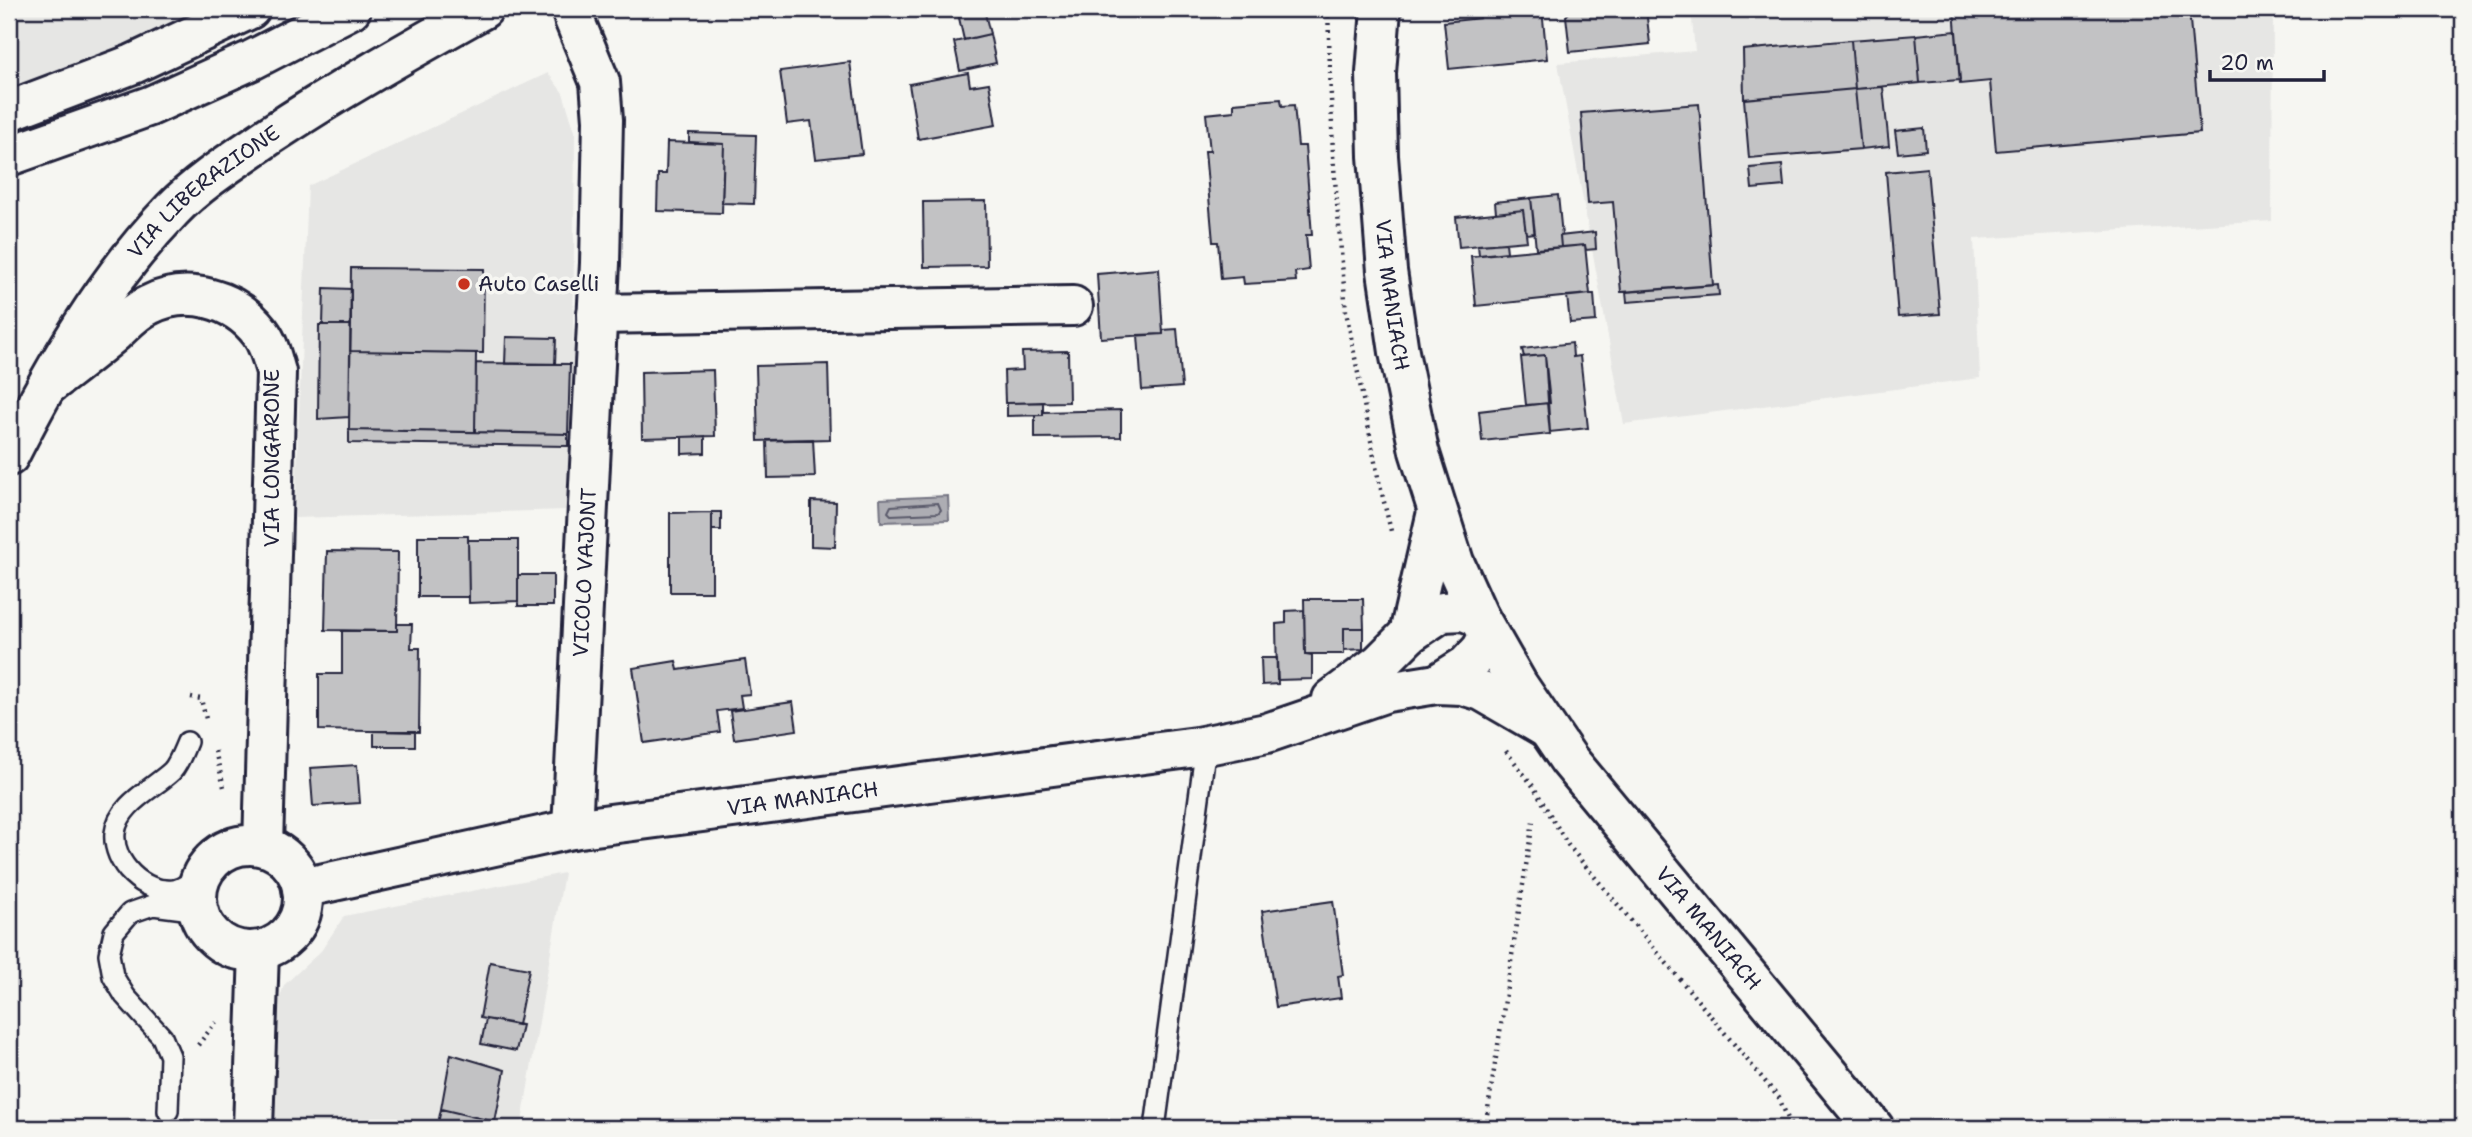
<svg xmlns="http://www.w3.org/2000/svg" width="2472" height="1137" viewBox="0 0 2472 1137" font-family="'Shantell Sans',sans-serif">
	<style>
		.built { fill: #e6e6e4 }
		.water { fill: #adadb3; stroke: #757583; stroke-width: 2 }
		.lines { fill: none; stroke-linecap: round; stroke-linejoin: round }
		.shore { stroke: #5a5a6b; stroke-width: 2 }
		.building { fill: #c2c2c4; stroke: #22223b; stroke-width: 2 }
		.service-casing { stroke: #22223b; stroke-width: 24 }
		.minor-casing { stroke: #22223b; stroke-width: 44 }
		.secondary-casing { stroke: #22223b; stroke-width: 44 }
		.primary-casing { stroke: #22223b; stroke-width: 44 }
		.path { stroke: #22223b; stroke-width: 4.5; stroke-dasharray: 2 5; stroke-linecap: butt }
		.service { stroke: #f6f6f2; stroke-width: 19 }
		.minor { stroke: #f6f6f2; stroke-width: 38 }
		.secondary { stroke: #f6f6f2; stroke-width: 38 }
		.primary { stroke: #f6f6f2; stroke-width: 38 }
		.poi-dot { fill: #c8321e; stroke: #f6f6f2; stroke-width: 2.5 }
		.labels { text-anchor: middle; stroke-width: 7; stroke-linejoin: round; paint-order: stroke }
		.street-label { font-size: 21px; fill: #22223b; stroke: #f6f6f2 }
		.poi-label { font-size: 21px; fill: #22223b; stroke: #f6f6f2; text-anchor: start }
	</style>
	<rect width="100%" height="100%" fill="#f6f6f2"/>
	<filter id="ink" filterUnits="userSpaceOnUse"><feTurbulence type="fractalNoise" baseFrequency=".0143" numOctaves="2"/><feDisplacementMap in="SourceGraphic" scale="14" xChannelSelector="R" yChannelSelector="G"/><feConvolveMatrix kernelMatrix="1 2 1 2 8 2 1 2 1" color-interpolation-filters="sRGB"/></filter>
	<g filter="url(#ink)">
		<path class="built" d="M9,9H250L23,88L9,48Z
			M1691,9H2273L2272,221L1974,239L1980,378L1624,424L1558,63L1695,51Z
			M548,73L563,93L575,132L572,455L568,510L295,518L308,186Z
			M564,873L521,1128H273L277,1007L284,985L321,951L344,916Z"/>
		<path class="water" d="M948,496L949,520L881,522L880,499Z"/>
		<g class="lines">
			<path class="shore" d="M938,503L941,510L938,513L891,515L888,512L891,506Z"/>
		</g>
		<path class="building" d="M912,9H938L914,16Z
			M957,9H984L990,34L964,40Z
			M1479,9H1542L1547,59L1449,69L1444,22L1480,18Z
			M1572,9H1646L1650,44L1570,52L1566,16Z
			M1888,9H1916L1888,12Z
			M1954,9H2189L2200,133L1996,151L1990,81L1960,84Z
			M1956,31L1960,80L1920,83L1916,35Z
			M990,34L996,63L960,71L954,42Z
			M1916,35L1920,83L1855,89L1851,40Z
			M1851,40L1855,89L1744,99L1743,50Z
			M850,62L862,154L816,159L811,121L787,124L780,71Z
			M968,73L970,86L989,83L996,125L918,139L909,84Z
			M1883,87L1889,146L1861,149L1855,89Z
			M1855,89L1861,149L1749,158L1744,99Z
			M1281,99L1282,106L1294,105L1298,146H1305L1312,235H1306L1309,270L1295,272L1296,281L1244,284L1243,277L1221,279L1218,242H1213L1205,151H1210L1206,114L1234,111V103Z
			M1699,104L1713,285L1621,292L1613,202L1588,204L1581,113Z
			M1924,128L1926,150L1898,153L1895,131Z
			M689,133L756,135L754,204L722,203L724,144L689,142Z
			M667,142L724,144L722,213L657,211L658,174H666Z
			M1782,165L1784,186L1752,189L1750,168Z
			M1927,168L1940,314L1898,317L1886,172Z
			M1558,195L1562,236H1560L1561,247L1536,249L1531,198Z
			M1531,198L1535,233L1526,234L1523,210L1496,213L1495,202Z
			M986,201L987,266L924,267L923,202Z
			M1523,210L1527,241L1459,247L1456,217Z
			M1595,232L1596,249L1586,250L1585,245L1561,247L1560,236Z
			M1506,243L1507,252L1479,255L1478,245Z
			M1585,245L1590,294L1476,306L1471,256Z
			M351,268L484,269L483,353L350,351Z
			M1159,269L1163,334L1101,338L1097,274Z
			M1718,285L1719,295L1627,302L1626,292Z
			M324,288L351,289V325H323Z
			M1590,294H1594L1596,321L1570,323L1567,296Z
			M319,325H351L349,417L318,419Z
			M1177,329L1182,387L1142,390L1138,335L1163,334V330Z
			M506,337L556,338L555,364H505Z
			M1572,343L1573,357L1580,356L1588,428L1550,432L1545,355L1524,357L1522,349Z
			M350,351L476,353L475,432L349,430Z
			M1068,351L1069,402L1005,403L1004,371L1023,370L1022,352Z
			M1545,355L1550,403L1526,405L1521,357Z
			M476,363L570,364L568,434L475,432Z
			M828,364L830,439L758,441L756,366Z
			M713,370L715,436L642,438L641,372Z
			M1043,402V415L1007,416V403Z
			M1547,403L1550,434L1482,441L1479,411Z
			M1121,410V437L1035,438V415H1043V412Z
			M349,430L568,434V446L349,443Z
			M705,436V453L682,454V437Z
			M813,439L815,477L768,478L767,440Z
			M811,501L836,502L835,547L811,546Z
			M712,512H721V530H712Z
			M712,512V592H670V513Z
			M418,536H468L469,597H418Z
			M468,540H518V601L469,603Z
			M327,551L398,552L397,631L325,630Z
			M518,575H553V606H518Z
			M1304,599H1363L1364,628H1344V654H1305Z
			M1304,610L1305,654L1312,655V679L1277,680L1276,624L1286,623V611Z
			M397,624H412L411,648H420L419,732L319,730V674H342V631H397Z
			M1344,628H1363V649L1344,650Z
			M1261,658H1277L1278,684L1262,685Z
			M745,660L750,694L740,695L742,708L717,711L720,732L644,743L633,668L676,661L678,670Z
			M793,702L797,730L734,739L730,711Z
			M374,731H415V746H374Z
			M357,765L360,803L313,806L310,768Z
			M1333,901L1343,975L1338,976L1341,998L1276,1007L1262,911Z
			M490,962L529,969L518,1025L480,1018Z
			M486,1019L522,1025L516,1051L481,1044Z
			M451,1054L505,1070L495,1122L441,1109Z
			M441,1109L500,1123L499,1128H437Z"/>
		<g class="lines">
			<g class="service-casing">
				<path id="service" d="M187,742C183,751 179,763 172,771C153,789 118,804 115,833C112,863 144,894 174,890C186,888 197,877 206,870
					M168,1111L170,1056L162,1037L125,996L113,976L109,954L114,932L130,913L153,905L184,909L202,922
					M1155,1128L1206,745"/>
			</g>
			<g class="minor-casing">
				<g id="minor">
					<path d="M9,111L133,64L250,9"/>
					<path d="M597,314L1073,306"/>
					<path d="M47,386C70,368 93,351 115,332C126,322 135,311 149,305C187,285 235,299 260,332C269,344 272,358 276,372L263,847"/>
					<path d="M1409,634L1437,512"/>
					<path d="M1437,684L1462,685L1482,691L1546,728"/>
					<path d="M1332,699L1380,663L1409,634L1442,612L1464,611L1479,617"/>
					<path id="s1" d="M572,829L600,263L603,120L600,82L574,19"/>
					<circle cx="250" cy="898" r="53"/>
					<path id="s2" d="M302,888L572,829L1197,747L1267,733L1387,692L1437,684L1467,665L1481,650L1488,637"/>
					<path d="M253,1128L259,951"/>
				</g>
			</g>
			<g class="secondary-casing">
				<g id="secondary">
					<path id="s3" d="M1381,9L1376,73L1378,156L1387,271L1399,352L1419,451L1454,562L1479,617L1518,685L1569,760L1874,1128"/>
				</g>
			</g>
			<g class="primary-casing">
				<g id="primary">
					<path d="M9,156L150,106L252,60L351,9"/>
					<path id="s4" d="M9,456C54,368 103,282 172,210C200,181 236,159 269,136C338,90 410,50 483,9"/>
				</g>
			</g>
			<path class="path" d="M1328,9L1333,155L1346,311L1378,477L1391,531
				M191,697L201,699L206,719
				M215,751L224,787
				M1506,751L1533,786L1568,845L1779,1098L1792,1128
				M198,1045L216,1022
				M1485,1128L1533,821"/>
			<use href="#service" class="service"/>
			<use href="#minor" class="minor"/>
			<use href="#secondary" class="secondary"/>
			<use href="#primary" class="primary"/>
		</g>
	</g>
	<circle class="poi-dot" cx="464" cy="284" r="7"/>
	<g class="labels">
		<g class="street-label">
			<text dy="7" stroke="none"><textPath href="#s4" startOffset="332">VIA LIBERAZIONE</textPath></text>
			<text dy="7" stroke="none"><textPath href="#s3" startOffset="287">VIA MANIACH</textPath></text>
			<text transform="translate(272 458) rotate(-90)" y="7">VIA LONGARONE</text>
			<text dy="7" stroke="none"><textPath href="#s1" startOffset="257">VICOLO VAJONT</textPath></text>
			<text dy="7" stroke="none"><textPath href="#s2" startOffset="509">VIA MANIACH</textPath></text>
			<text dy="7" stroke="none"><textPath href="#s3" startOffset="1010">VIA MANIACH</textPath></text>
		</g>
		<g class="poi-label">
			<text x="478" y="291">Auto Caselli</text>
		</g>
	</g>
	<rect width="2472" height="1137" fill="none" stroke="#f6f6f2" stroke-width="35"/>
	<rect x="18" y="18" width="2437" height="1102" fill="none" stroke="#22223b" stroke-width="2.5" filter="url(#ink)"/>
	<path d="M2210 70v10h114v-10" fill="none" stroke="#22223b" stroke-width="3.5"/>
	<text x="2220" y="70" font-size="21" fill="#22223b" stroke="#f6f6f2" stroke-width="5" paint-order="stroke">20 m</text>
</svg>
